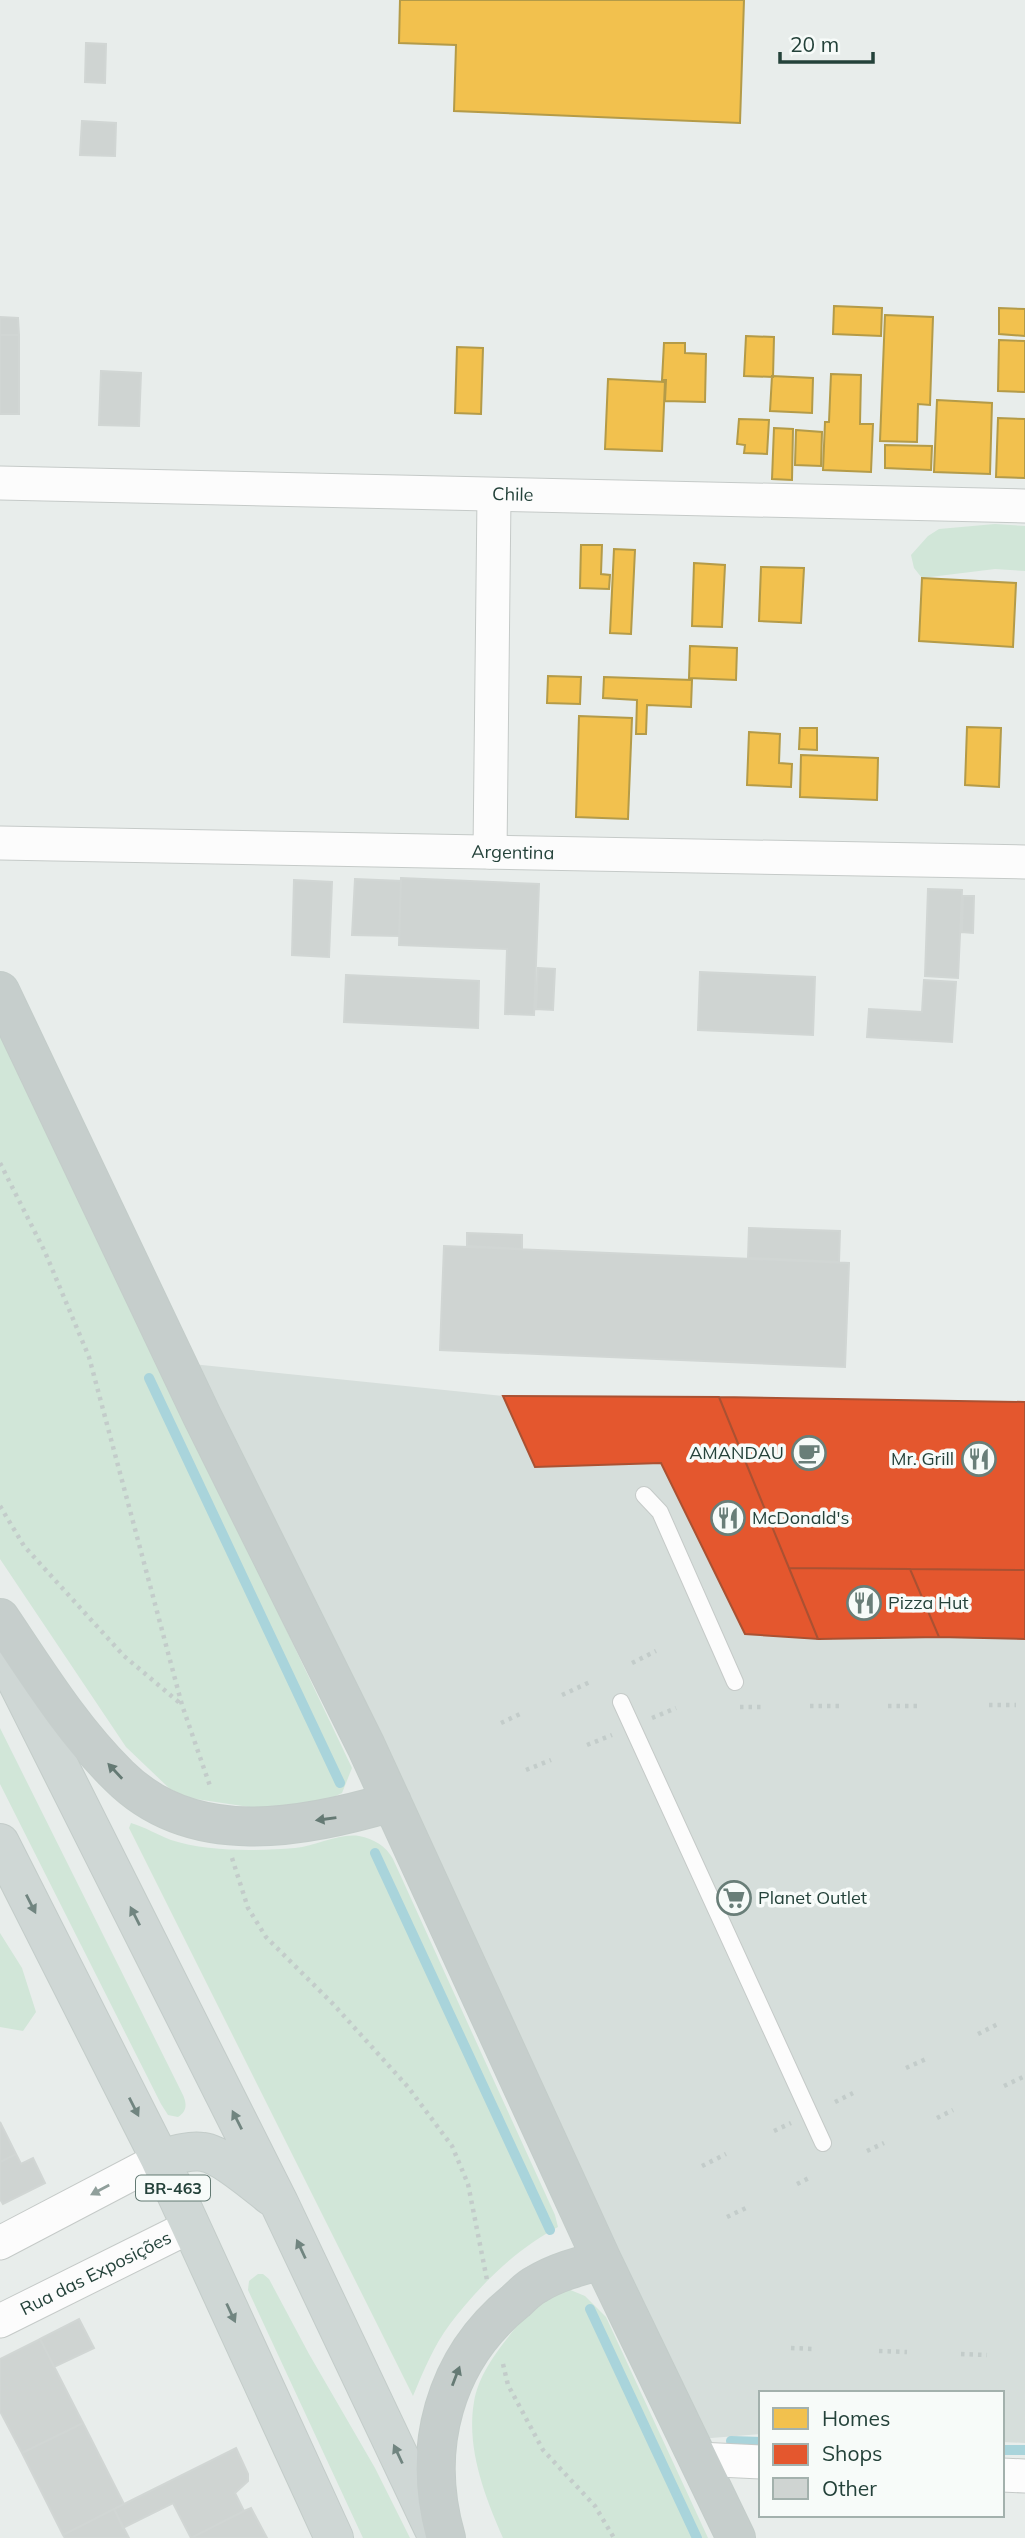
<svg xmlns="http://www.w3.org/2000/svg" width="1025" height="2538" viewBox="0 0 1025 2538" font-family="Mulish,sans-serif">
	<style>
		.built { fill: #d6dedb }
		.green { fill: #d1e6d8 }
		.homes { fill: #f2c14e; stroke: #b49b48; stroke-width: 2 }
		.shops { fill: #e4572e; stroke: #aa5132; stroke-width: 2 }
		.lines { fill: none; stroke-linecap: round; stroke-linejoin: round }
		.stream { stroke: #a9d4db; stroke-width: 10 }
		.building { fill: #cfd4d2; stroke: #d1d6d4; stroke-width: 2 }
		.service-casing { stroke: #c5cac8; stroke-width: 18 }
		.minor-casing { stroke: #c5cac8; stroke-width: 35 }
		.primary-casing { stroke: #c3ccc9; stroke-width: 40 }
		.trunk-casing { stroke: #c3ccc9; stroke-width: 40 }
		.path { stroke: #c3ccca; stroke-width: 4.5; stroke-dasharray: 3.5 5; stroke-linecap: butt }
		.service { stroke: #fcfcfc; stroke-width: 16 }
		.minor { stroke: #fcfcfc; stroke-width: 33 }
		.primary { stroke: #cfd7d5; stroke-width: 38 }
		.trunk { stroke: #c6cecc; stroke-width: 38 }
		.oneway { fill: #657a74 }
		.oneway2 { fill: #718580 }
		.oneway3 { fill: #909f9b }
		.labels { text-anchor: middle; stroke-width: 7; stroke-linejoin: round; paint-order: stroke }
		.shield { fill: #f7fbf9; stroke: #637a73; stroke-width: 2 }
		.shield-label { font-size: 16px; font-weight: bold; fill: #24423a }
		.street-label { font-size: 18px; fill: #24423a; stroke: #f7fbf9 }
		.poi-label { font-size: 18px; fill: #24423a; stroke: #f7fbf9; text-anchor: start }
	</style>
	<rect width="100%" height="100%" fill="#e8edeb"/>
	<path class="built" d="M192,1364L503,1396L719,1397L1025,1402V2443L1002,2442V2393H761V2434L699,2439Z"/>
	<path class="green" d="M995,524L1025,526V571L995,569L922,578L914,568L911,555L928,536L939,529Z
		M0,1027L352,1768L342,1793L321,1803L256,1808L189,1798L170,1789L126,1747L0,1559Z
		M0,1728L183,2095C187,2104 187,2111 178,2117L168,2115L161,2104L0,1784Z
		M131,1823C145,1827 158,1835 171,1840C207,1852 258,1851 295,1848C316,1846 339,1833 359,1836C374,1839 386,1846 393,1859L555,2215L558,2227C516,2249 479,2286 450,2324C434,2345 423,2372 413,2396L129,1828Z
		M0,1933L22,1968L36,2012L23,2031L0,2027Z
		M258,2274H263L269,2279L309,2354L375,2468L410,2538H363L248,2290L249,2281Z
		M568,2289L585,2296L606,2317L708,2538H503C485,2497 466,2448 474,2402C478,2376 497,2351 513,2331C527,2313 545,2295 568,2289Z"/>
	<path class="homes" d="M400,0H744L740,123L454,111L456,45L399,43Z
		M834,306L882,308L881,336L833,334Z
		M999,308L1025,309V336L999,334Z
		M885,315L933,317L930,405L918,404L917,442L880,441Z
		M746,336L774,337L773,377L744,376Z
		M999,340L1025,341V392L998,391Z
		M664,343H685V353L706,354L705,402L665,401L666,380H662Z
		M457,347L483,348L481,414L455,413Z
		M831,374L861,375L860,424H873L871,472L823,470L825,422H829Z
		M772,376L813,378L812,413L770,411Z
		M608,379L665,382L662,451L605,449Z
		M937,400L992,403L990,474L934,472Z
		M998,418L1025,419V478L996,477Z
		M739,419L769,420L767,454L744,453L745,445L737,444Z
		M774,428L793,429L792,480L772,479Z
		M796,430L822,432L821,466L795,465Z
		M885,445L932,446L931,470L885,468Z
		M581,545H602L601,574L610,575L609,589L580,588Z
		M614,549L635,550L631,634L610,633Z
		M694,563L725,565L722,627L692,626Z
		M761,567L804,568L801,623L759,621Z
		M922,578L1016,583L1013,647L919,641Z
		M690,646L737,648L736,680L689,678Z
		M548,676L581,677L580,704L547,703Z
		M604,677L692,680L691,707L647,705L646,734H636L637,700L603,698Z
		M579,716L632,718L628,819L576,817Z
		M967,727L1001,728L999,787L965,785Z
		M800,728H817V750L799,749Z
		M749,732L780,734L779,763L792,764L791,787L747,785Z
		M801,755L878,758L877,800L800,797Z"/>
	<path class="shops" d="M503,1396L719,1397L818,1639L745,1634L661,1463L535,1467Z
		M719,1397L1025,1402V1570L789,1568Z
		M789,1568L910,1569L939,1637L818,1639Z
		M910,1569L1025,1570V1639L939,1637Z"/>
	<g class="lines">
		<path class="stream" d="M149,1378L340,1783
			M375,1853L550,2230
			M590,2309L697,2538
			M731,2441L761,2442
			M1002,2450H1025"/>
	</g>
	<path class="building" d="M86,43L106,44L105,83L85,82Z
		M82,121L116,123L115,156L80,155Z
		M0,317L18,318L19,335H0Z
		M0,335H19V414H0Z
		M101,371L141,373L139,426L99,425Z
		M401,878L539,884L534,1015L505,1014L507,949L399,945Z
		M355,879L401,881L399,936L352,935Z
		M294,880L332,882L329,957L292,955Z
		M928,889L962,890L958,978L925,976Z
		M963,896H974L973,933L962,932Z
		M538,968L555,969L553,1010L536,1009Z
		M700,972L815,977L813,1035L698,1030Z
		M346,975L479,981L478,1028L344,1022Z
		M924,980L956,982L952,1042L867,1037L869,1009L922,1012Z
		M749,1228L840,1231L839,1262L748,1258Z
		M467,1233L522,1235V1249L467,1246Z
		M444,1246L849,1263L845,1367L440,1350Z
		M0,2122L16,2154L0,2162Z
		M16,2154L21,2164L33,2158L45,2183L3,2204L0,2199V2162Z
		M79,2319L94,2348L54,2367L40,2339Z
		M40,2339L83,2423L22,2453L0,2411V2359Z
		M83,2423L124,2504L63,2535L22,2453Z
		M236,2448L248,2474V2481L235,2493L244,2511L191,2538L173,2503L123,2528L114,2509Z
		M251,2508L267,2538H191L244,2511Z
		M114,2509L129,2538H65L63,2535Z"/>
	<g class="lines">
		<g class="service-casing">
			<path id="service" d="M644,1495L660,1512L735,1682
				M621,1702L823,2143"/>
		</g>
		<g class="minor-casing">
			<g id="minor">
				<path id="s1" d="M0,483L1025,506"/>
				<path id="s2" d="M0,843L1025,862"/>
				<path d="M490,852L494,496"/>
				<path d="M0,2243L160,2159"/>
				<path id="s3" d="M0,2321L191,2226"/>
				<path d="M698,2459L761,2462"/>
				<path d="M1002,2475L1025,2476"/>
			</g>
		</g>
		<g class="primary-casing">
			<path id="primary" d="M0,1648L279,2203L438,2538
				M0,1843L160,2159L334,2538
				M160,2159C174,2155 189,2150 203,2152C221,2154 257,2185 272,2197"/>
		</g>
		<g class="trunk-casing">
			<path id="trunk" d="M0,991L202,1416L366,1746L602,2260L736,2538
				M0,1618C37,1673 72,1730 119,1776C193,1850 303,1828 392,1802
				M446,2538C420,2449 444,2359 516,2301C522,2295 529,2288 537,2284C557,2272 580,2266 602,2260"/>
		</g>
		<path class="path" d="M0,1163L45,1252L89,1357L182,1705L210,1786
			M0,1506L24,1546L124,1656L181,1704
			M632,1663L656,1651
			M562,1695L590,1682
			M989,1705H1016
			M810,1706H844
			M888,1706H920
			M740,1707H764
			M652,1718L676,1708
			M501,1723L522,1713
			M587,1745L612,1735
			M526,1770L551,1760
			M232,1858L248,1908L266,1937L334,2005L408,2087L452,2146L468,2184L487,2280
			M978,2034L998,2024
			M906,2068L926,2059
			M1004,2086L1025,2076
			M835,2102L853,2093
			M937,2118L953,2110
			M774,2131L791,2123
			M867,2151L884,2143
			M702,2166L726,2154
			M797,2184L811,2177
			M727,2217L750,2206
			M791,2348L814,2349
			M879,2351L907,2352
			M961,2354L987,2355
			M503,2364L508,2385L543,2450L595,2506L614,2538"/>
		<use href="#service" class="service"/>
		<use href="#minor" class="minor"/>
		<use href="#primary" class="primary"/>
		<use href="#trunk" class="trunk"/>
	</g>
	<defs><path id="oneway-solid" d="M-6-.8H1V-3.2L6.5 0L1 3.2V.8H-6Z" transform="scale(1.75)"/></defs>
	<g class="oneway">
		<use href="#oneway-solid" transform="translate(115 1771) rotate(-133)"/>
		<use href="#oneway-solid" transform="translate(326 1819) rotate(172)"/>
		<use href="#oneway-solid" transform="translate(456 2376) rotate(-69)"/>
	</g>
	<g class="oneway2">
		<use href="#oneway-solid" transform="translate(31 1904) rotate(63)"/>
		<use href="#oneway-solid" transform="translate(135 1916) rotate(-117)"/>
		<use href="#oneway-solid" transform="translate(134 2107) rotate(63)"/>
		<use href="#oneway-solid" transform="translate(237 2120) rotate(-117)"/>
		<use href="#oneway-solid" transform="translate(301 2249) rotate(-115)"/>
		<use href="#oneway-solid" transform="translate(231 2313) rotate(65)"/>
		<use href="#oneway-solid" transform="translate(398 2454) rotate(-115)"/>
	</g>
	<use class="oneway3" href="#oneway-solid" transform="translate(100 2190) rotate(152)"/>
	<defs>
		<g id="cafe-ring" transform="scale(1.75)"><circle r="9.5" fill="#f7fbf9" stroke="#697e78" stroke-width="1.5"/><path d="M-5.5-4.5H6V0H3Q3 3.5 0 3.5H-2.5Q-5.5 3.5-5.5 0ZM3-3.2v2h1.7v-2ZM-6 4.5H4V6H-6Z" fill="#697e78"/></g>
		<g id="restaurant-ring" transform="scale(1.75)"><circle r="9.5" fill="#f7fbf9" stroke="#697e78" stroke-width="1.5"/><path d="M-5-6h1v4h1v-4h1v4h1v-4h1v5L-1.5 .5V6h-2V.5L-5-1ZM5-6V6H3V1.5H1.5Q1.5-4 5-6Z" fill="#697e78"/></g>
		<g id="supermarket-ring" transform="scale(1.75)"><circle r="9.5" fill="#f7fbf9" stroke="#697e78" stroke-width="1.5"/><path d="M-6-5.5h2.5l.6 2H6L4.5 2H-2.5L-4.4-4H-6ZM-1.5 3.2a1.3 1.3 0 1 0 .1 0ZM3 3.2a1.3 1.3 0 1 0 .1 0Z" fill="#697e78"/></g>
	</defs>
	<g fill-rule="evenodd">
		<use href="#cafe-ring" x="809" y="1453"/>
		<use href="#restaurant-ring" x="979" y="1459"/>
		<use href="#restaurant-ring" x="728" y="1518"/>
		<use href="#restaurant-ring" x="864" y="1603"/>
		<use href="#supermarket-ring" x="734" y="1898"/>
	</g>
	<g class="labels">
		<rect class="shield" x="136" y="2175.5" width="74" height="25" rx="5"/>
		<g class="shield-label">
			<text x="173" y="2194">BR-463</text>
		</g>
		<g class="street-label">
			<text dy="6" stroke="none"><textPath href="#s1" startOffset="513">Chile</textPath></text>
			<text dy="6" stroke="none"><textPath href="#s2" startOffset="513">Argentina</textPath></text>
			<text dy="6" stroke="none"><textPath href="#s3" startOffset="107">Rua das Exposições</textPath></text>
		</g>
		<g class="poi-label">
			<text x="784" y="1459" text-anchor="end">AMANDAU</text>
			<text x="954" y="1465" text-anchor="end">Mr. Grill</text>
			<text x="752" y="1524">McDonald's</text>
			<text x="888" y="1609">Pizza Hut</text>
			<text x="758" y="1904">Planet Outlet</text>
		</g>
	</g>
	<rect x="759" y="2391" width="245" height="126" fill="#f7fbf9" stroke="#a3b1ad" stroke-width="2"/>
	<rect x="773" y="2408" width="35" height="21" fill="#f2c14e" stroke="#a3b1ad" stroke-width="2"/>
	<text x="822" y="2426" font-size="21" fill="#24423a">Homes</text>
	<rect x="773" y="2444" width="35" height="21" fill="#e4572e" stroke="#a3b1ad" stroke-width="2"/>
	<text x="822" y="2461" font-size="21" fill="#24423a">Shops</text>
	<rect x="773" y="2478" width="35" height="21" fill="#cfd4d2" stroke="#a3b1ad" stroke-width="2"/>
	<text x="822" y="2496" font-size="21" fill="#24423a">Other</text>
	<path d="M780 52v10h93v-10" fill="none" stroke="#24423a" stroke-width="3.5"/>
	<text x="790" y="52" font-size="21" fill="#24423a" stroke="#f7fbf9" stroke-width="5" paint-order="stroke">20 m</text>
</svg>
